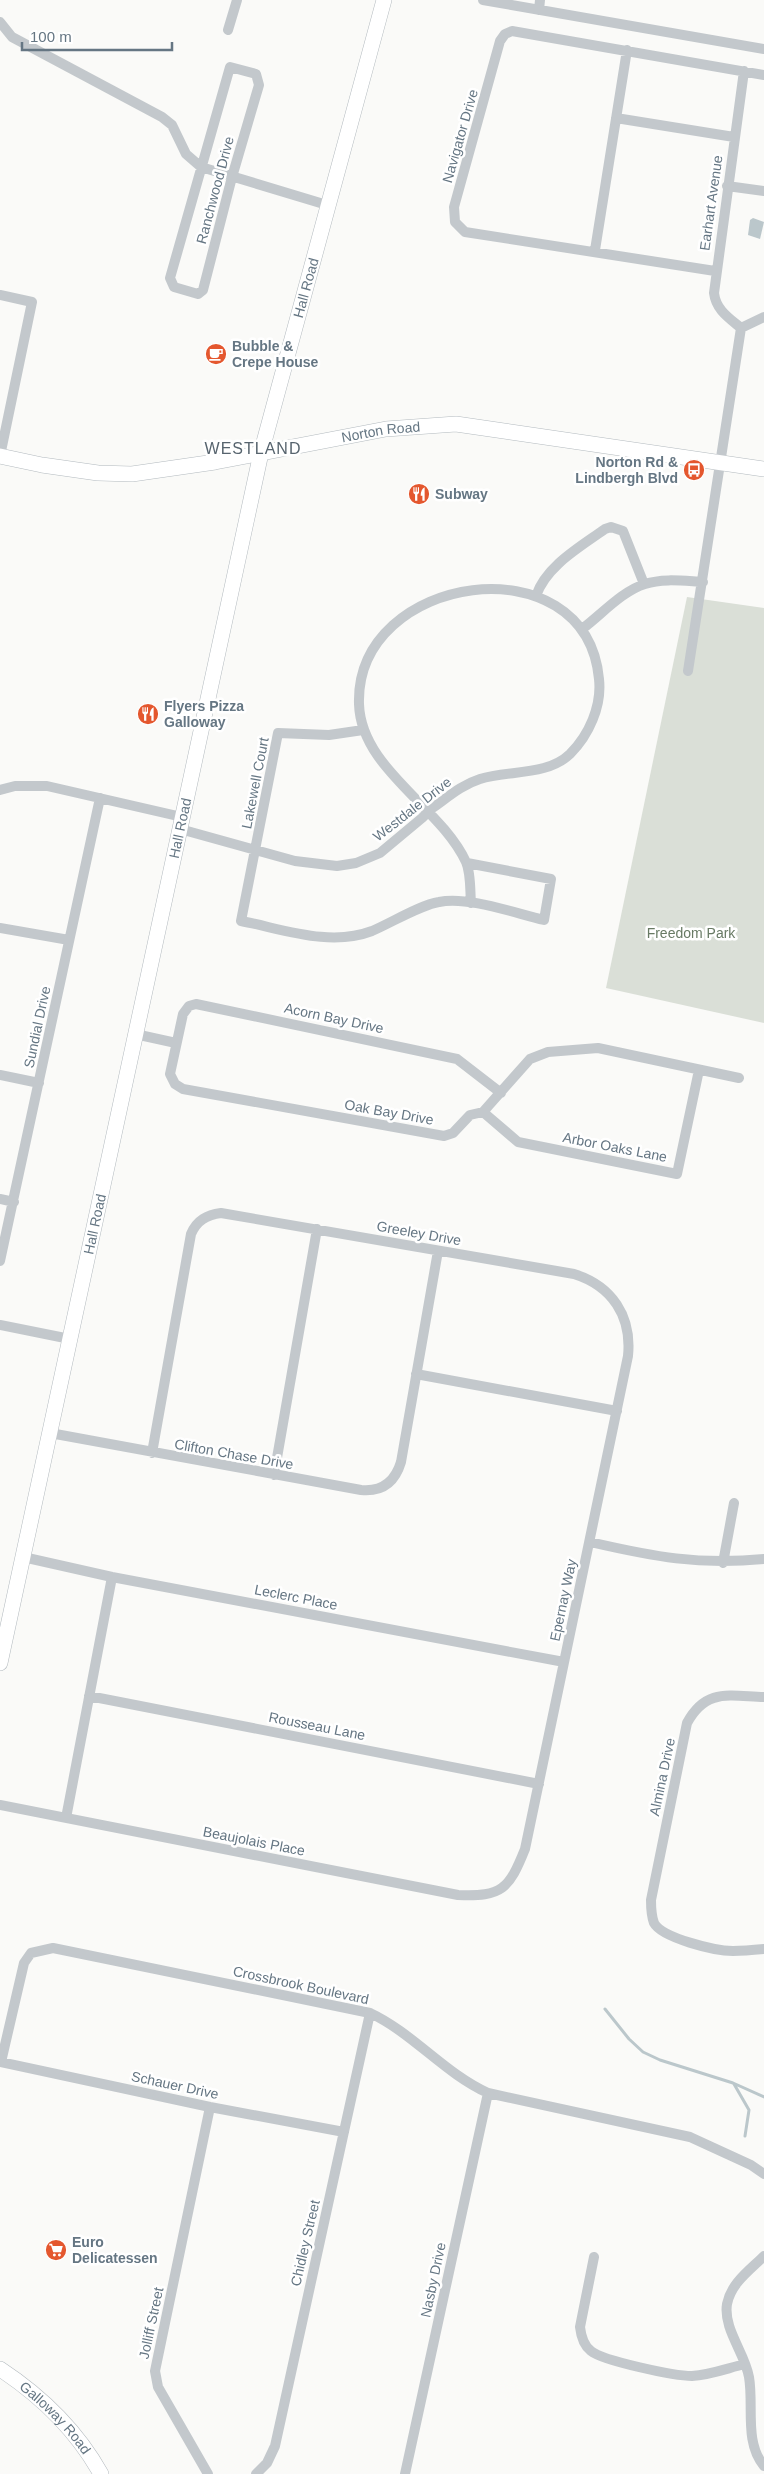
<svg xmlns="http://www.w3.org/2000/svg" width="764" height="2474" viewBox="0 0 764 2474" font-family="Helvetica,sans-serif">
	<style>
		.green { fill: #dadfd7 }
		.water { fill: #bbc7cb }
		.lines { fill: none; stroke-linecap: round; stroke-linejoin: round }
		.stream { stroke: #bbc7cb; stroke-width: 3 }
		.secondary-casing { stroke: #b3babf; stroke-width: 16 }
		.street { stroke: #c3c8cc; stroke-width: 10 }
		.secondary { stroke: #fff; stroke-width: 15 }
		.labels { text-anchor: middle; stroke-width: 5; stroke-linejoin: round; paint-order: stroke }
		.street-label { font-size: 14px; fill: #657683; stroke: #fff }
		.poi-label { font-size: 14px; font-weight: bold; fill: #657683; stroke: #fff; text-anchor: start }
		.park-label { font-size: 14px; fill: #687a64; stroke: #fff }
		.quarter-label { font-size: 16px; letter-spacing: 1px; fill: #57646e; stroke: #fff }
	</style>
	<rect width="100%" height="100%" fill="#fafaf8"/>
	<path class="green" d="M687,597L764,608V1023L606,988Z"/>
	<path class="water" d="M753,218L764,222L760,239L748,235L750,220Z"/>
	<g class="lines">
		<path class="stream" d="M605,2009L629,2039L643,2052L660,2060L733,2083L764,2097
			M734,2084L749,2110L745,2136"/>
		<g class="secondary-casing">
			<g id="secondary">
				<path id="s1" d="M0,456L42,465L98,473L132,474L215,462L386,429L456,424L764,469"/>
				<path id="s2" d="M0,1663L261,453L384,0"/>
				<path id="s3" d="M0,2369C41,2396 77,2431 101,2474"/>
			</g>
		</g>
		<path class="street" d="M483,0L764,49
			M539,10L540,0
			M0,22L12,37L162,117L172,125L186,154L201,167L327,205
			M228,30L237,0
			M230,67L256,74L259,85L232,177L203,290L198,294L174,287L170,278Z
			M616,118L734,137
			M727,186L764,191
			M595,250L627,50
			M715,271L465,232L455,222L454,207L500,41L505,34L512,31L764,75
			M0,295L32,302L0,456
			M741,328C729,318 716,310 714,293L744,71
			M741,328L764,317
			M536,596C546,566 580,547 605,529L611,527L623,531L644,584
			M582,629C601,615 622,591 645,584C663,578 684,581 703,582
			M688,671L741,328
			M363,730L329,735L278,733L241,921C283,929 330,947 372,931C391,923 420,905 439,902C468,896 514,913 544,920L551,879L467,863
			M0,790L15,786H47L182,817
			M180,829L295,861L337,866L356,863L380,853L422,818L431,809C447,798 461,785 480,779C509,770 547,776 570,754C589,735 602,706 599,679C586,540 355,573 359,704C361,769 440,806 466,862C471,873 470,891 471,903
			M0,928L69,940
			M135,1034L176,1043
			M0,1075L39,1083
			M501,1093L457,1059L196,1004L189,1006L183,1014L170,1074L175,1084L183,1089L444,1136L453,1133L470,1115L483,1112L530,1059L548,1052L598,1048L739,1078
			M483,1112L518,1142L677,1174L699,1070
			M0,1199L14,1202
			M0,1261L100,798
			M0,1325L70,1339
			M416,1374L617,1411
			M50,1433L361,1490C382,1492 395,1482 401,1462L438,1251
			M274,1475L317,1229
			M590,1542C655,1557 697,1565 764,1559
			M23,1557L112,1577L564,1662
			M723,1563L734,1503
			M89,1696L539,1784
			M764,1697C729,1696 706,1688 687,1723L651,1900C651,1908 651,1915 654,1923C662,1938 715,1951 733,1951C743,1951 754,1950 764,1949
			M0,1805L458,1895C502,1897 509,1889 525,1849L628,1356C632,1316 612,1286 574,1274L221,1213C207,1215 197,1220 191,1234L152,1453
			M66,1818L112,1577
			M0,2062L210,2107L344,2132
			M1,2062L24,1963L31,1953L53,1948L370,2013C413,2033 444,2073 488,2093L690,2137L751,2165L764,2174
			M764,2256C750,2270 731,2283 727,2304C723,2329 745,2353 749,2377C754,2406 744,2442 764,2466
			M594,2257L580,2327C581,2336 583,2345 591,2351C603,2361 675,2376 692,2376C710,2375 728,2368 745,2364
			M208,2474L158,2387L155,2371L210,2107
			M256,2474L267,2463L275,2446L370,2013
			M405,2474L488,2093"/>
		<use href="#secondary" class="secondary"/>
	</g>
	<defs>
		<g id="cafe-disc" transform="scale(1.125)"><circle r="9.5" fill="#e4572e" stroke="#fff"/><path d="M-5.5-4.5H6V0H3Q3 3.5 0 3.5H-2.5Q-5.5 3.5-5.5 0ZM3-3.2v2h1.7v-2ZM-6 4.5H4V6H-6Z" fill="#fff"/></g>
		<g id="bus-disc" transform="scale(1.125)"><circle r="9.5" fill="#e4572e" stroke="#fff"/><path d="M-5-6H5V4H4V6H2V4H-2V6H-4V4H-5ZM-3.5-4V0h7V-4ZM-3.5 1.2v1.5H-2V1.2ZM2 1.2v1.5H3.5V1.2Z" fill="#fff"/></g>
		<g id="restaurant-disc" transform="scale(1.125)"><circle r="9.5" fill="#e4572e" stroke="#fff"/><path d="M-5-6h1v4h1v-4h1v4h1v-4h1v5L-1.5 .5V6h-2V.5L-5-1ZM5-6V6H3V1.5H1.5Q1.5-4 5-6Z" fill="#fff"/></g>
		<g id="supermarket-disc" transform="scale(1.125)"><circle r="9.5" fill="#e4572e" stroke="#fff"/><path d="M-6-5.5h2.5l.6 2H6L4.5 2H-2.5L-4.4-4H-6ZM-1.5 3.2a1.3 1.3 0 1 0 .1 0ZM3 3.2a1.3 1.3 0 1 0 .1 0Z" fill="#fff"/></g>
	</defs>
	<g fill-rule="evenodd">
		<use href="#cafe-disc" x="216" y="354"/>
		<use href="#bus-disc" x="694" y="470"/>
		<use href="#restaurant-disc" x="419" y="494"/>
		<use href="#restaurant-disc" x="148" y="714"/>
		<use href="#supermarket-disc" x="56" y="2250"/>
	</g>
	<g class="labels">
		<g class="street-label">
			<text transform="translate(460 136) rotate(-74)" y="5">Navigator Drive</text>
			<text transform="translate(215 190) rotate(-75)" y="5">Ranchwood Drive</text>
			<text transform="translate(711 203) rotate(-82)" y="5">Earhart Avenue</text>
			<text dy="5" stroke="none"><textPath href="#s2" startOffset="1409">Hall Road</textPath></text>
			<text dy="5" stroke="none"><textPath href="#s1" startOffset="386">Norton Road</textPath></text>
			<text transform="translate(255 783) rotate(-79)" y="5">Lakewell Court</text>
			<text transform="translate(412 809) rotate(-38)" y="5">Westdale Drive</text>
			<text dy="5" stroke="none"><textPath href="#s2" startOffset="854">Hall Road</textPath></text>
			<text transform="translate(334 1018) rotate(12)" y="5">Acorn Bay Drive</text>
			<text transform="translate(37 1027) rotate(-78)" y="5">Sundial Drive</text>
			<text transform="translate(389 1112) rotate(10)" y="5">Oak Bay Drive</text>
			<text transform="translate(615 1147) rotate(11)" y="5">Arbor Oaks Lane</text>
			<text dy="5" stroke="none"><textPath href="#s2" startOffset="449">Hall Road</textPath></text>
			<text transform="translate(419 1233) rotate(10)" y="5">Greeley Drive</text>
			<text transform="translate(234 1454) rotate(10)" y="5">Clifton Chase Drive</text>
			<text transform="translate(296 1597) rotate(11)" y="5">Leclerc Place</text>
			<text transform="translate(563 1600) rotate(-78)" y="5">Epernay Way</text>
			<text transform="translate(317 1726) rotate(11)" y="5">Rousseau Lane</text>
			<text transform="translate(662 1777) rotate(-78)" y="5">Almina Drive</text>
			<text transform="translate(254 1841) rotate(11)" y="5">Beaujolais Place</text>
			<text transform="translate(301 1985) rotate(12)" y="5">Crossbrook Boulevard</text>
			<text transform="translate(175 2085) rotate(12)" y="5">Schauer Drive</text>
			<text transform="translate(305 2243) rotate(-77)" y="5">Chidley Street</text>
			<text transform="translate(433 2280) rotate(-78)" y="5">Nasby Drive</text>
			<text transform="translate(151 2323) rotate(-78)" y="5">Jolliff Street</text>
			<text dy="5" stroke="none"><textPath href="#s3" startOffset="74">Galloway Road</textPath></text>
		</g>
		<g class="poi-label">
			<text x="232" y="351">Bubble &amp;<tspan x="232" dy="16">Crepe House</tspan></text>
			<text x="678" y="467" text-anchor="end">Norton Rd &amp;<tspan x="678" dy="16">Lindbergh Blvd</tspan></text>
			<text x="435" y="499">Subway</text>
			<text x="164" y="711">Flyers Pizza<tspan x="164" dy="16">Galloway</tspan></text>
			<text x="72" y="2247">Euro<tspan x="72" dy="16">Delicatessen</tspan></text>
		</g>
		<g class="park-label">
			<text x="691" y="938">Freedom Park</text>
		</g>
		<g class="quarter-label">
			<text x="253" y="454">WESTLAND</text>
		</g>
	</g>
	<path d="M22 42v8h150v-8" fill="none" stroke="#657683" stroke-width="2.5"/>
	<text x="30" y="42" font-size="15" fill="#657683" stroke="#ffffff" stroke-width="4" paint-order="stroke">100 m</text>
</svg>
